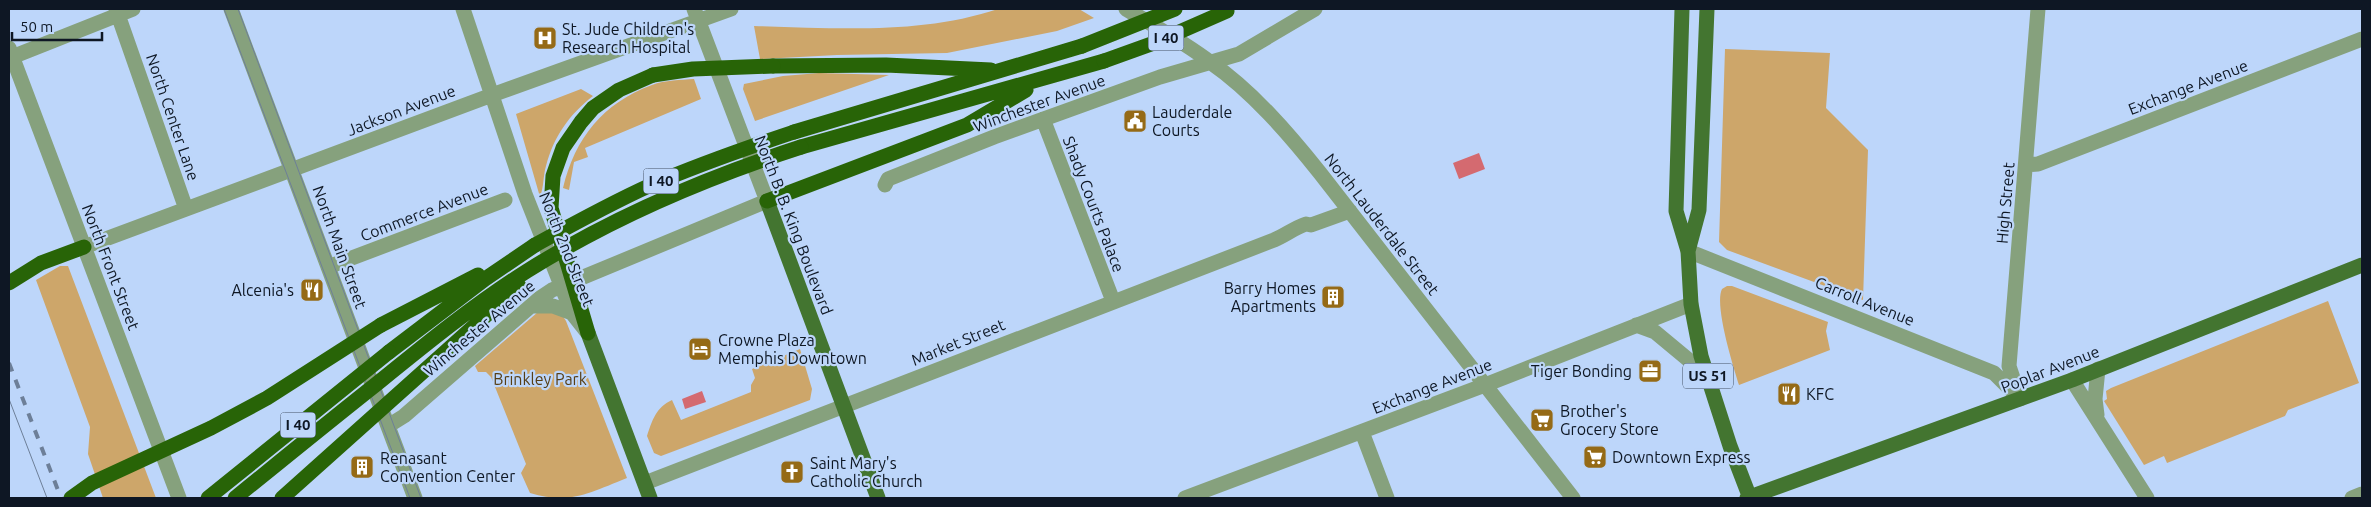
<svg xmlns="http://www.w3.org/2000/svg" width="2371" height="507" viewBox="0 0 2371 507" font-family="Ubuntu,sans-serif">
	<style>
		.green { fill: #cda66a }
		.water { fill: #d46a70 }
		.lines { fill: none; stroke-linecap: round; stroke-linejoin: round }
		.minor { stroke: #86a17d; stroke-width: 15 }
		.major { stroke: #437530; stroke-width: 15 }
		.highway { stroke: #286407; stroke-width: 15 }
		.tram { stroke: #6d7f98; stroke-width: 1 }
		.rail { stroke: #6d7f98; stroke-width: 4; stroke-dasharray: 9 9; stroke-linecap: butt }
		.highway-bridge { stroke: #286407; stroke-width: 15 }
		.labels { text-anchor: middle; stroke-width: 4.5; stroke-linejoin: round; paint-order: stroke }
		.shield { fill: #bdd6fa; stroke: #425064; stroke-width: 1 }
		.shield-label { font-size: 15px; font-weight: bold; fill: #0e1724 }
		.poi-label { font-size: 16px; fill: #0e1724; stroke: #bdd6fa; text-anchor: start }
		.street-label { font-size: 16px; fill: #0e1724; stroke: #bdd6fa }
		.park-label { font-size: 16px; fill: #563e15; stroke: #bdd6fa }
	</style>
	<rect width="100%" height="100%" fill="#bdd6fa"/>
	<path class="green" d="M998,9H1079L1094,18L1057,31L947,53L837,55L760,59L754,26C835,28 920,35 998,9Z
		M1725,49L1830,53L1826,108L1868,150L1863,300L1727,250L1719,242Z
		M819,73L889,75L755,121L743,89L744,84L783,76Z
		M694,79L701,99L585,148L588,157L574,162L569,190L563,188C575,138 603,103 652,85C665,80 681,80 694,79Z
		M581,89L593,96C569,115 554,136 546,166C543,176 544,187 540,197L516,114Z
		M60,266H68L156,498H103L88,454L90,427L36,280Z
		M1727,286H1732L1828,322L1826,331L1830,350L1739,385C1733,366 1714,305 1722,289Z
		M2328,301L2359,383L2288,410L2285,416L2167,463L2164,456L2144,465L2104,401L2107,399L2106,391L2111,388Z
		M545,309L562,315L566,321L627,478C589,493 570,505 530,493L521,473L526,464L491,377L486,372H478L475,366L538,312Z
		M800,349L812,389L810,400L661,456L654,453L647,436C652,421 656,407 672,400L681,420L751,392V385L755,378L752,369Z"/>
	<path class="water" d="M1479,153L1485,169L1459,179L1453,163Z
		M702,391L706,402L685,409L682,399Z"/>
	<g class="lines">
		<path class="minor" d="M116,9L186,209
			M231,9L415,498
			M463,9L525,194L572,313L587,332
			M1126,9C1154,26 1184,42 1210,62C1252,91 1289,134 1320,173L1573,498
			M9,48L179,498
			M12,57L133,9
			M1043,119L1113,301
			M2026,165L2038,164L2362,39
			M885,185L888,179L994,137L1160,77L1239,54L1315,9
			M84,247L492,95L731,9
			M1688,251L1994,373L2017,396
			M328,267L505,200
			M532,306H553L572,313
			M1636,325L1655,332L1708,376
			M2072,380L2147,498
			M2020,399L2009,366L2038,9
			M2097,415L2095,399L2098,369
			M388,426L404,416L540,298L552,290L767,201L694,9
			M1362,432L1387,498
			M645,483L1274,240C1286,235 1294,228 1306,224L1311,225L1350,211
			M1185,498L1485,385L1691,304
			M2352,498L2362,494"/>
		<path class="major" d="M1682,9L1676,211L1688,251L1691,304L1701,356L1730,446L1750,498
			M767,201L878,498
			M1688,251L1699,210L1707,9
			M588,333L650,498
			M1747,498L2072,380L2362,265"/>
		<path class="highway" d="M773,66L886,65L991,70
			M794,132L1082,46
			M801,147L1104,61
			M767,201L967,125L1026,90
			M9,283L41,263L84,247
			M381,325L478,275
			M588,333L551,208L553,176L563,148L581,122L593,108L619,90L653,75
			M389,352L485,279L535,245"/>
		<path class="tram" d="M224,9L410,498
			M238,9L421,498
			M9,399L47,498"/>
		<path class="rail" d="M9,363L61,498"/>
		<path class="highway-bridge" d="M1082,46L1175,9
			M1104,61L1154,43L1227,11
			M653,75L693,69L773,66
			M535,245C573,224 611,203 651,185C698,165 746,148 794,132
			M71,498L92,483L211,428L267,398L381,325
			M208,498L389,352
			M235,498C283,459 331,420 379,382C427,343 475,304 527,271C613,217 705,178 801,147
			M282,498L519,286"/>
	</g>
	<defs>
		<g id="hospital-square" transform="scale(1.25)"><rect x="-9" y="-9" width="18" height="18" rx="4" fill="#956a16" stroke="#bdd6fa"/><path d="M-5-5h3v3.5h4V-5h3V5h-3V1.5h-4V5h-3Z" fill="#fff"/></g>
		<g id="civic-square" transform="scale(1.25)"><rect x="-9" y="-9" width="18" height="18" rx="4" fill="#956a16" stroke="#bdd6fa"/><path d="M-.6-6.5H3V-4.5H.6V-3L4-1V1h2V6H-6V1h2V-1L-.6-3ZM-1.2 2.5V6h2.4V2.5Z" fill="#fff"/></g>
		<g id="restaurant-square" transform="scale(1.25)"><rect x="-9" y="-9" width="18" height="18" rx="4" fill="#956a16" stroke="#bdd6fa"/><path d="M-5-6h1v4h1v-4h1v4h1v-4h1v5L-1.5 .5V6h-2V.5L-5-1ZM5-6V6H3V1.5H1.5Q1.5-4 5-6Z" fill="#fff"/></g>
		<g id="building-square" transform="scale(1.25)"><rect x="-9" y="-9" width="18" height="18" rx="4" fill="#956a16" stroke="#bdd6fa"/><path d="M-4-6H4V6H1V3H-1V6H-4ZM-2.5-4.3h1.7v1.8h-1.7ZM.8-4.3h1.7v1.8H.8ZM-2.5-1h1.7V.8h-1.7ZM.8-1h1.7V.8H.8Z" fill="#fff"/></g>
		<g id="hotel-square" transform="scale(1.25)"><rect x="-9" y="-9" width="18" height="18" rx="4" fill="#956a16" stroke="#bdd6fa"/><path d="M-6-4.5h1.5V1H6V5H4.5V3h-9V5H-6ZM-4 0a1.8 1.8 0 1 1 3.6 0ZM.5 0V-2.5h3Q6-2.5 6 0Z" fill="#fff"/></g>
		<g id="office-square" transform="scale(1.25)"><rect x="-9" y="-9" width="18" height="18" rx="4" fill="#956a16" stroke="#bdd6fa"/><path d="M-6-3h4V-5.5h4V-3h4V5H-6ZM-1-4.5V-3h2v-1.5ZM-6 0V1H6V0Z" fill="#fff"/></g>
		<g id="supermarket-square" transform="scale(1.25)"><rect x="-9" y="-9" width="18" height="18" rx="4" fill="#956a16" stroke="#bdd6fa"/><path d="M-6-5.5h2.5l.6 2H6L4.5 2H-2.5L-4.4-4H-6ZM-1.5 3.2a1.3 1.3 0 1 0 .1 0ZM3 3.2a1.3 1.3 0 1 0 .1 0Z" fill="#fff"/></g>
		<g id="church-square" transform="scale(1.25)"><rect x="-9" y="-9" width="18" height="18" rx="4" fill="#956a16" stroke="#bdd6fa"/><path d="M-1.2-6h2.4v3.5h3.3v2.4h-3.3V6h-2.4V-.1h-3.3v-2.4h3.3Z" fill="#fff"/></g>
	</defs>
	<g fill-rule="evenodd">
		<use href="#hospital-square" x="545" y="38"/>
		<use href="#civic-square" x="1135" y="121"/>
		<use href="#restaurant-square" x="312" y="290"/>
		<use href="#building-square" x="1333" y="297"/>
		<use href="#hotel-square" x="700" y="349"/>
		<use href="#office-square" x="1650" y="371"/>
		<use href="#restaurant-square" x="1789" y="394"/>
		<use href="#supermarket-square" x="1542" y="420"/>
		<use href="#supermarket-square" x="1595" y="457"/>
		<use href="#building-square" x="362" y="467"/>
		<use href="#church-square" x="792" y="472"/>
	</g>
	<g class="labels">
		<g class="shield">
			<rect x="1148.5" y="25.5" width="35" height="25" rx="4"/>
			<rect x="643.5" y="168.5" width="35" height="25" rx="4"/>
			<rect x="1683" y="363.5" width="50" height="25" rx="4"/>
			<rect x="280.5" y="412.5" width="35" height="25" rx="4"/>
		</g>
		<g class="shield-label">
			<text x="1166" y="43">I 40</text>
			<text x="661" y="186">I 40</text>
			<text x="1708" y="381">US 51</text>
			<text x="298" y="430">I 40</text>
		</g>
		<g class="poi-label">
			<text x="562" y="35">St. Jude Children's<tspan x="562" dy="18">Research Hospital</tspan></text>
			<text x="1152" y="118">Lauderdale<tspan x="1152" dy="18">Courts</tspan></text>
			<text x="1316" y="294" text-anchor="end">Barry Homes<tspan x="1316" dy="18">Apartments</tspan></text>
			<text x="294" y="296" text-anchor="end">Alcenia's</text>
			<text x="718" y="346">Crowne Plaza<tspan x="718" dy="18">Memphis Downtown</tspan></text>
			<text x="1632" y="377" text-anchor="end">Tiger Bonding</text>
			<text x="1806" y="400">KFC</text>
			<text x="1560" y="417">Brother's<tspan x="1560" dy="18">Grocery Store</tspan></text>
			<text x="1612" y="463">Downtown Express</text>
			<text x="380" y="464">Renasant<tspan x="380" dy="18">Convention Center</tspan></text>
			<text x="810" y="469">Saint Mary's<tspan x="810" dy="18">Catholic Church</tspan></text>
		</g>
		<g class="street-label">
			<text transform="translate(2188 87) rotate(-21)" y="6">Exchange Avenue</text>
			<text transform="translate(1039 103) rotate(-20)" y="6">Winchester Avenue</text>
			<text transform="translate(401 110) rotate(-21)" y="6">Jackson Avenue</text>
			<text transform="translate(173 117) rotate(71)" y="6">North Center Lane</text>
			<text transform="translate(2005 203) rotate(-85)" y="6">High Street</text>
			<text transform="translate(1094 204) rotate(69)" y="6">Shady Courts Palace</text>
			<text transform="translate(424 212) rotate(-21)" y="6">Commerce Avenue</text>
			<text transform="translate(1382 224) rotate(52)" y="6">North Lauderdale Street</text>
			<text transform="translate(794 225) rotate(69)" y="6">North B. B. King Boulevard</text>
			<text transform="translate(340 247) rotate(70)" y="6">North Main Street</text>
			<text transform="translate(567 249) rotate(68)" y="6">North 2nd Street</text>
			<text transform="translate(111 267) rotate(69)" y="6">North Front Street</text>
			<text transform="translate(1865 301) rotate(22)" y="6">Carroll Avenue</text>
			<text transform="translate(479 328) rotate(-40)" y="6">Winchester Avenue</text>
			<text transform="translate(958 342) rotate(-22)" y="6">Market Street</text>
			<text transform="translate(2050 369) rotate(-21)" y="6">Poplar Avenue</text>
			<text transform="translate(1432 386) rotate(-21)" y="6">Exchange Avenue</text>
		</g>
		<g class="park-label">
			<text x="540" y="385">Brinkley Park</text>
		</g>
	</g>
	<rect width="2371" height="507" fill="none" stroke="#0e1724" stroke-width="20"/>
	<path d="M12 32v8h90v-8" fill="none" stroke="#0e1724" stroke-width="2.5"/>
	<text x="20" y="32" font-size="15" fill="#0e1724" stroke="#bdd6fa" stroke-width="4" paint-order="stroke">50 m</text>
</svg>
